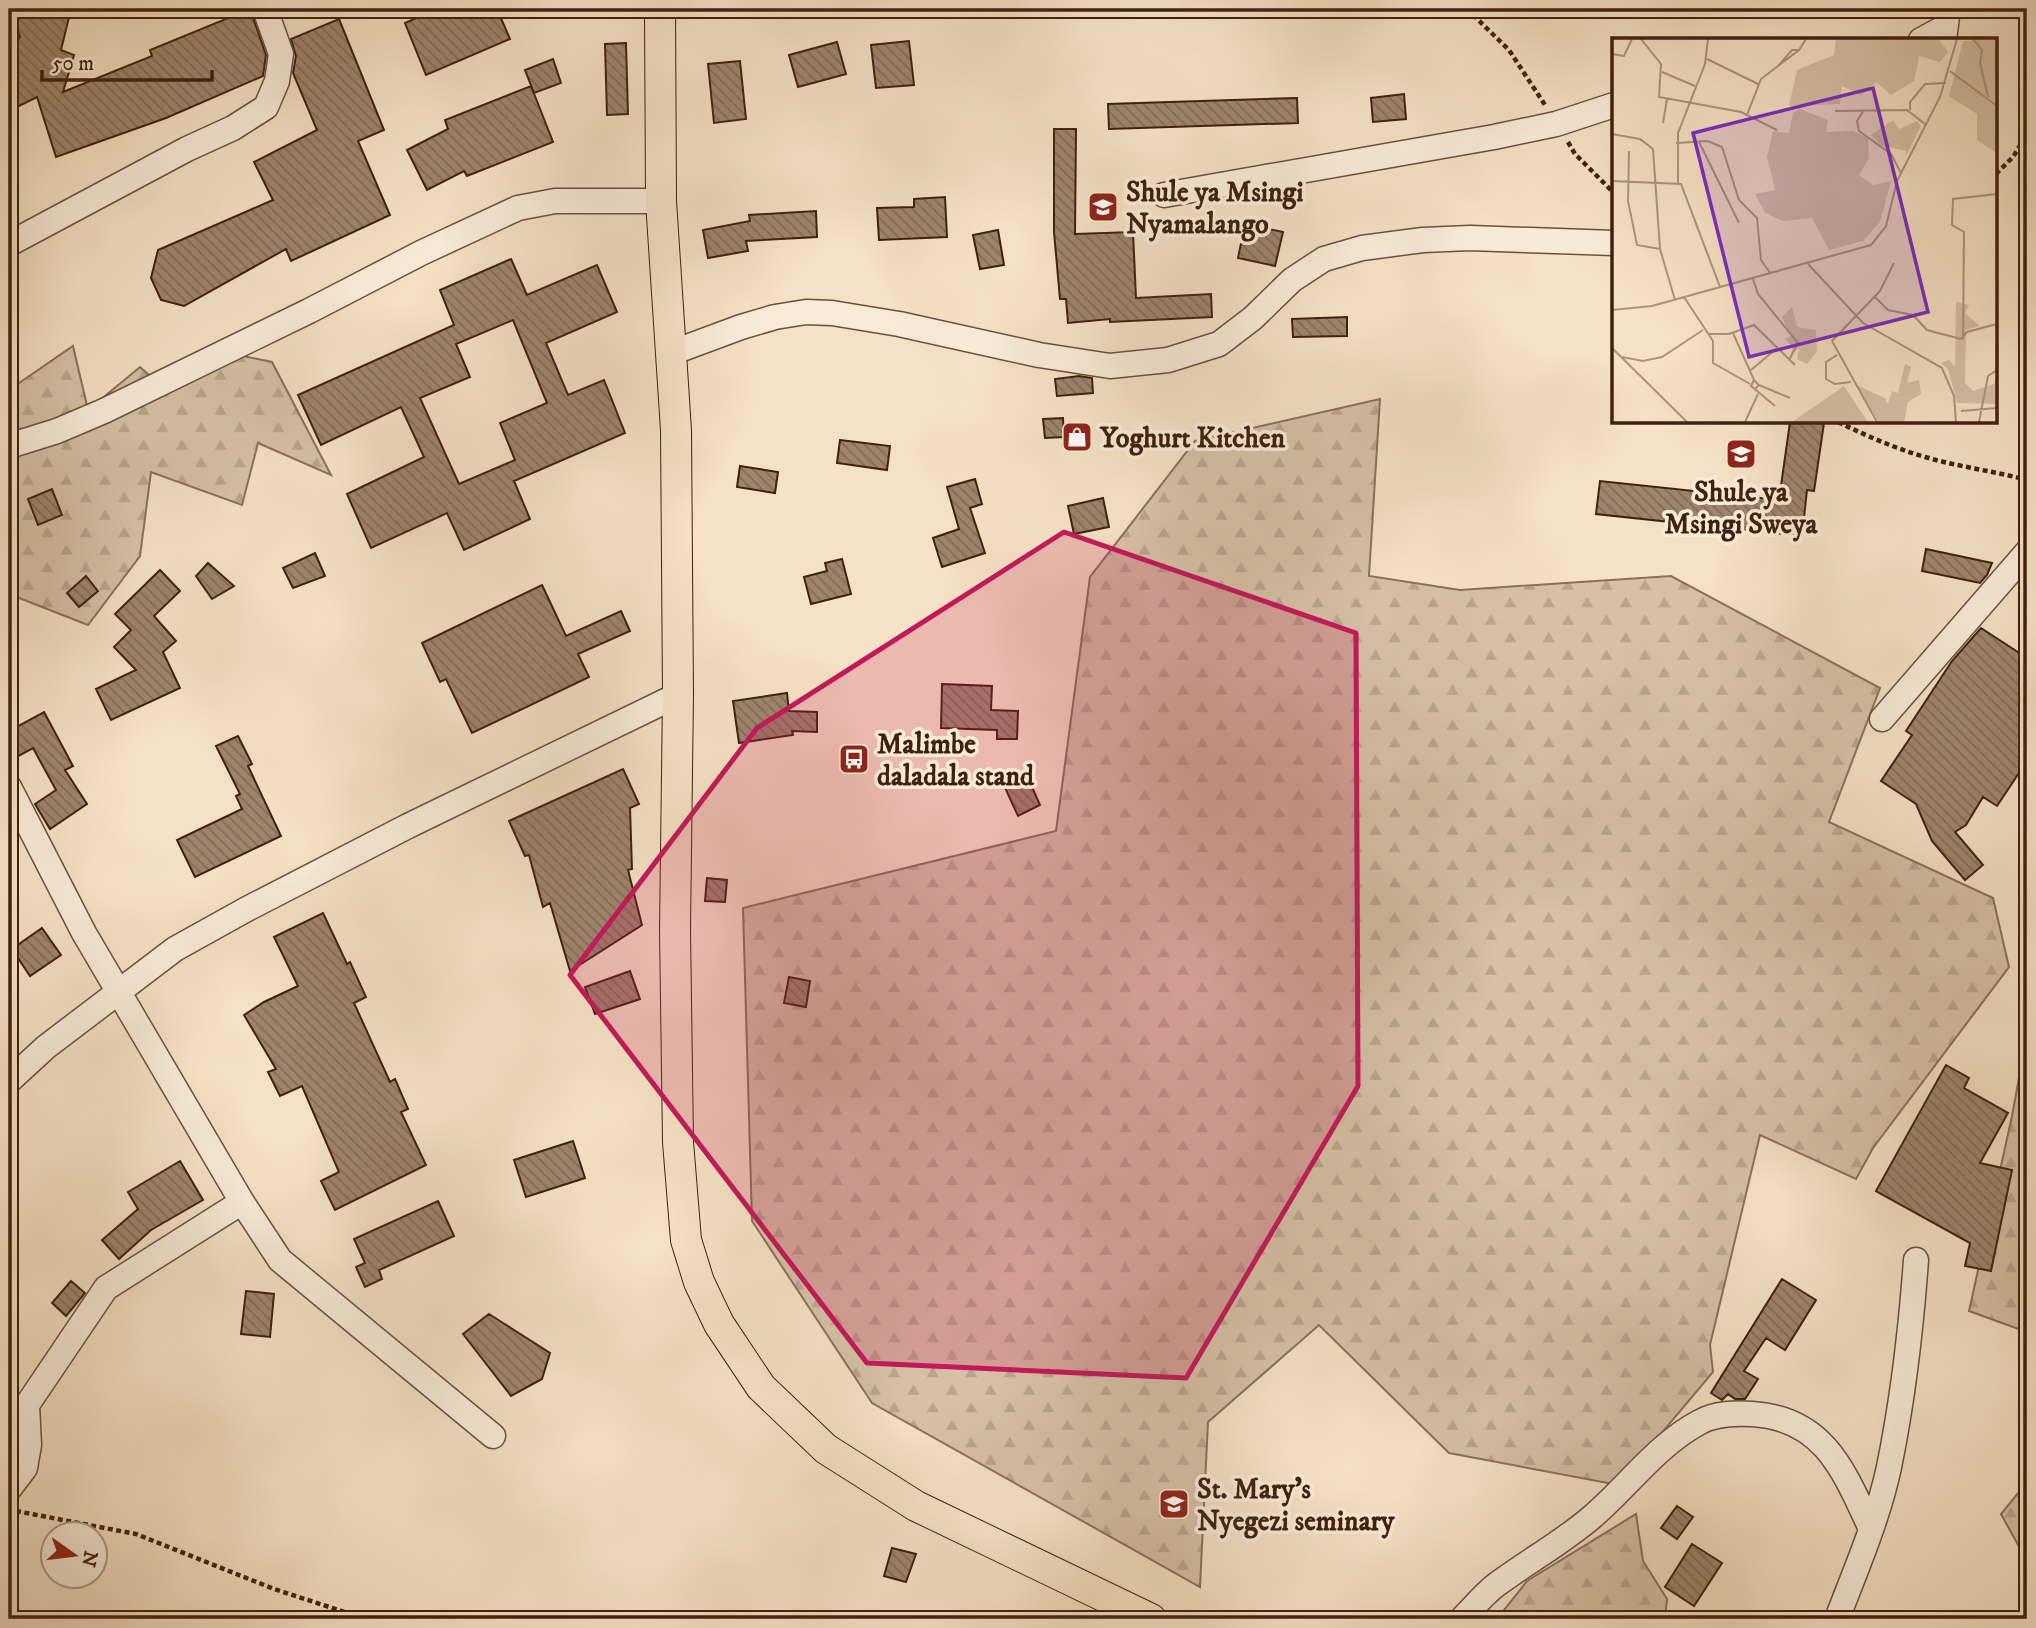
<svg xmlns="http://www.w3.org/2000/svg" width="2036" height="1628" viewBox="0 0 2036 1628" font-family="'IM FELL DW Pica',serif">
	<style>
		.forest { fill: url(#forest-firs); stroke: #8b705a; stroke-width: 2 }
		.building { fill: url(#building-back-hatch); stroke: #40200e; stroke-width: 2; fill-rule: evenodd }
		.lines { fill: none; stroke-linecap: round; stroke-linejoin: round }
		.minor-casing { stroke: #6d503c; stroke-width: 27 }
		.major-casing { stroke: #40200e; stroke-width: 32 }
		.path { stroke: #40200e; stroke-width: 4.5; stroke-dasharray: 5 3.5; stroke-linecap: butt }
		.minor { stroke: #f8ecd9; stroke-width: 24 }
		.major { stroke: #f5e1c5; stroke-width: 30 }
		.marked { fill: #c2185b; fill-opacity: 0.2; stroke: #c2185b; stroke-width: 5; stroke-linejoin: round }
		.labels { text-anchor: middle; stroke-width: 7; stroke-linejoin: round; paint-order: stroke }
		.poi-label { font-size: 28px; font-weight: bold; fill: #40200e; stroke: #f8ecd9; text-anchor: start }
		.inset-road { fill: none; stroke: #ad947c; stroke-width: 2 }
		.view { fill: #7b2cbf; fill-opacity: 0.15; stroke: #7b2cbf; stroke-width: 3.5 }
		.inset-edge { fill: none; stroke: #40200e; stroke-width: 3.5 }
	</style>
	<defs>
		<pattern id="forest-firs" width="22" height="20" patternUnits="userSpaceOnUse" patternTransform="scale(1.75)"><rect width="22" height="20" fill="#d6c0a6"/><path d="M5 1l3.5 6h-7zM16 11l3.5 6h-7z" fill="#b9a58e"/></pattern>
		<pattern id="building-back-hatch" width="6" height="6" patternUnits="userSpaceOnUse" patternTransform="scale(1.75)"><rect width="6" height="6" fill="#9e846d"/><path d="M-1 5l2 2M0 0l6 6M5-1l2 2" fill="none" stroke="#826c58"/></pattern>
	</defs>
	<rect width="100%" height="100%" fill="#f5e1c5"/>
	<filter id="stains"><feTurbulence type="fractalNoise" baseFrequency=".00286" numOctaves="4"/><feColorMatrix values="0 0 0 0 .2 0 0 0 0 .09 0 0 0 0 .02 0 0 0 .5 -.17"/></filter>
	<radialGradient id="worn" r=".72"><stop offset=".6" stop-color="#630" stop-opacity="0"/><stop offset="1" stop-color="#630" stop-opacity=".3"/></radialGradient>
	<path class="forest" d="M73,346L88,410L140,367L167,391L233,354L272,362L331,475L258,443L242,505L151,472L140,556L88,625L9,594V390Z
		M1380,399L1369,576L1460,590L1671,576L1880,688L1829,822L1993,898L2009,967L1873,1148L1856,1179L1760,1135L1710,1345L1713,1372L1618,1485L1449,1453L1319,1325L1208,1422L1200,1587L872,1403L752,1221L743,908L1056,831L1090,577L1195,441Z
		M2027,1034V1332L1969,1311L2012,1116Z
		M2027,1482V1561L2001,1514Z
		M1636,1514L1643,1561L1667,1599L1665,1619H1497L1527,1581Z"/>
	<path class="building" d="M20,9H71L61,50L74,55L63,92L152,56L150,50L250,9L266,55L263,76L166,118L56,157L37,97L9,111V52L20,37L17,27Z
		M437,9H497L510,39L426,75L405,23Z
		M339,19L384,130L358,141L390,215L291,261L286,249L184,306L161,300L151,278L158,250L273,200L254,162L317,130L293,73L296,56L291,39Z
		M909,41L914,85L876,88L871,45Z
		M837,42L846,74L798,87L789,55Z
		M626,43L628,114L607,115L605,44Z
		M553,59L561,83L534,93L525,70Z
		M740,61L746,119L714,123L708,64Z
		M531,86L553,142L467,176L464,171L427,190L407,150L448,129L445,120Z
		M1404,94L1406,119L1373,122L1371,98Z
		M1297,98L1298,123L1109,129L1108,104Z
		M1054,129H1076L1075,234L1133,232L1136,298L1211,294L1212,317L1110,322V319L1068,323L1066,299H1060L1054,232Z
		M945,197L947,237L879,240L877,208L914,207V199Z
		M816,211L817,237L746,241L748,251L708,258L703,230L750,221L749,215Z
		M1245,224L1283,232L1275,266L1238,258Z
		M998,230L1004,265L980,269L973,235Z
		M511,259L527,295L597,265L617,312L546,343L568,395L604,380L625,433L514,481L530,519L464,550L447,513L371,548L347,494L424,457L401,407L321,445L298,395L454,325L440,290ZM513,320L547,403L500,423L515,460L459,484L420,398L470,377L456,344Z
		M1347,317V336L1293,337L1292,319Z
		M1079,376L1092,378L1093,393L1057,396L1055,379Z
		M1063,418L1064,437L1045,438L1043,419Z
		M1790,422L1824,423L1814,491L1807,490L1802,536L1596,514L1600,481L1779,500Z
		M840,440L890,446L887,470L837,463Z
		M740,466L778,472L775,493L737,487Z
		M975,479L982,504L970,508L985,553L942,567L933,538L959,529L947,487Z
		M52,489L62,515L38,525L28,499Z
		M1103,498L1109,527L1074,534L1068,506Z
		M1926,549L1992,563L1987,575L1980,583L1922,571Z
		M315,553L325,576L293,588L283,568Z
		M842,559L851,594L811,604L804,577L827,571L825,563Z
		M208,563L234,586L212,599L196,576Z
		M160,570L180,591L154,616L176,641L163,652L180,688L111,720L96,689L136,670L114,647L131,630L115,614Z
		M86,576L98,591L79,607L67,593Z
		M542,585L566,636L621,611L630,631L578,654L589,677L472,733L446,679L440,682L422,643Z
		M1981,628L2027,658V761L1997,806L1983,797L1966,825L1955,832L1983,865L1965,880L1932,841L1916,804L1881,781L1912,735L1906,731L1952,661Z
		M942,684L992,686L991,710L1018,711L1017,739H997V730L941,728Z
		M787,693L789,711L817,712V732L792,731L793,735L739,743L733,701Z
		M44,712L73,766L65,770L87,804L50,829L35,804L56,790L33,748L9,761V731Z
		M238,736L252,764L248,766L281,836L195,877L177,840L242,809L236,796L240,794L216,746Z
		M623,769L639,804L630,808L632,869L628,870L642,925L570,971L550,903L543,907L529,855L525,856L509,821Z
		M1025,771L1040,805L1018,816L1002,781Z
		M707,878L727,880L725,902L705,901Z
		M323,913L347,964L350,962L366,997L354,1003L390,1082L395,1079L408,1109L401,1112L426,1165L335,1210L321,1181L339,1172L302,1086L280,1096L268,1072L276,1069L244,1015L264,1002L298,986L274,937Z
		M42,928L61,955L30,976L12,949Z
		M630,971L640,999L595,1014L585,987Z
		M789,977L810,981L806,1007L784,1003Z
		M1946,1065L1969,1078L1964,1088L2008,1113L1980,1163L2012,1170L1991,1271L1965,1266L1970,1243L1876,1191Z
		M573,1141L585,1178L526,1197L514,1160Z
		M180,1161L203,1200L151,1230L119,1259L102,1240L138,1209L128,1192Z
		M438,1201L454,1236L379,1270L382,1279L365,1287L356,1267L365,1263L354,1239Z
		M1782,1279L1816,1300L1785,1350L1766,1338L1744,1371L1758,1379L1745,1399H1735L1728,1394L1722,1400L1711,1393Z
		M71,1281L85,1293L66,1316L52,1303Z
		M246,1291L274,1294L270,1337L241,1334Z
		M489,1314L550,1353L542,1379L511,1396L463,1334Z
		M1677,1506L1693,1517L1677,1539L1661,1528Z
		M1692,1544L1722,1563L1694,1606L1665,1587Z
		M892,1548L916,1554L906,1582L884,1576Z"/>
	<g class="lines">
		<g class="minor-casing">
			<path id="minor" d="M1921,40L1945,27
				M1944,40L1948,9
				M1164,195L1494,137L1556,124L1614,105
				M9,244L187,149L233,128L266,107L277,81L281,54L265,9
				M671,353L741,327L775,317L806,312L832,313L899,324L1039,355L1110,366L1168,360L1219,344L1253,318L1292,280L1324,259L1362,248L1423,240L1470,238L1614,243
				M9,446L57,431L104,411L309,311L421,253L518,208L555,201H661
				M1882,719L2027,552
				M9,787L84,933L242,1202L280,1260L493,1436
				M9,1081L46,1047L175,949L247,909L408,826L678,695
				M9,1489L25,1468L29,1445L27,1405L106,1288L242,1202
				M1462,1619C1473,1608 1484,1594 1496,1585C1527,1562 1563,1542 1592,1517C1628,1486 1658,1444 1700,1422C1716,1413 1735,1413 1752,1414C1824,1418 1844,1471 1871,1529
				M1837,1619C1856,1569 1878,1519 1889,1467C1903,1399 1911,1329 1916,1260"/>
		</g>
		<g class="major-casing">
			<path id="major" d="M660,9L661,201L676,430L678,695L675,929L678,1142L686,1240L699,1282L719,1324L761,1387L826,1449L916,1506L1151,1619"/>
		</g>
		<path class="path" d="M1467,9L1509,50L1545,105
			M1568,142L1575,154L1614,193
			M1996,174L2013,157L2027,134
			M1838,422C1867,436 1894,448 1925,457C1959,467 1994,471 2027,480
			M16,1511L136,1534L274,1589L366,1619"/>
		<use href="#minor" class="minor"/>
		<use href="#major" class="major"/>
	</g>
	<path class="marked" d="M1064,532L1356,633L1358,1086L1186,1378L867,1363L570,975L757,728Z"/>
	<defs>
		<g id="school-square" transform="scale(1.575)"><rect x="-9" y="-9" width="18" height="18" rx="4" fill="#8f2418" stroke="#f8ecd9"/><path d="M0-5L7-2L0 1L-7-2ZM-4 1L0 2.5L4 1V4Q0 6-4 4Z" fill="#fff"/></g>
		<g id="shop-square" transform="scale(1.575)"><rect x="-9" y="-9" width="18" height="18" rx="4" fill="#8f2418" stroke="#f8ecd9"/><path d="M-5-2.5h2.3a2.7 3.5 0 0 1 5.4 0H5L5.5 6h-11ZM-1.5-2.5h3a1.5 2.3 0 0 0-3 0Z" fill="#fff"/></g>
		<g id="bus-square" transform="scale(1.575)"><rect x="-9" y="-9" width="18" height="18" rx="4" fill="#8f2418" stroke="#f8ecd9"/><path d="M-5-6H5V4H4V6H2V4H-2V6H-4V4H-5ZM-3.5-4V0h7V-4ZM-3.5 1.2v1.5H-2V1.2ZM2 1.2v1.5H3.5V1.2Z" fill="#fff"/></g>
	</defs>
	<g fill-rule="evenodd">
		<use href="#school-square" x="1103" y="207"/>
		<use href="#shop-square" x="1077" y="437"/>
		<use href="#school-square" x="1741" y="454"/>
		<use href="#bus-square" x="854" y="759"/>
		<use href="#school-square" x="1174" y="1504"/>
	</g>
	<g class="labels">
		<g class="poi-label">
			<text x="1126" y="201">Shule ya Msingi<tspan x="1126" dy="32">Nyamalango</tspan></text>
			<text x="1100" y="447">Yoghurt Kitchen</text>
			<text x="1741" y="501" text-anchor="middle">Shule ya<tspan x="1741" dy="32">Msingi Sweya</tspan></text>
			<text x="877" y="753">Malimbe<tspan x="877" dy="32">daladala stand</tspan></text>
			<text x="1197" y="1498">St. Mary's<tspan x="1197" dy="32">Nyegezi seminary</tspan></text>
		</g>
	</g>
	<g transform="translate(1612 38)">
		<rect width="385" height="385" fill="#f5e1c5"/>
		<path d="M224,1H327L336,14L328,24L307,18L302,43L279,57L264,44L249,57L230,48L228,66L177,68L185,32L222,17ZM385,1V115L365,102V76L337,58L351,3ZM188,71L216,82L214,94L241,93L256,100L257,120L247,137L261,147L279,143L268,184L251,203L217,212L200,180L171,183L153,175L143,156L163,152L155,119L161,93L177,95L181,75ZM281,82L287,91L305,83L309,88L294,118V113L269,107L259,97ZM344,264L357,267L353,275L368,288L354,292L353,345L361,353L382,346L385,337V366L345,365L336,331L329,325L337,322L343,329ZM180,269L185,289L204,292L205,313L195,326L185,321L187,310L178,318L181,309L173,301L179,298L170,279ZM293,326L299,329L295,345L307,342L309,356L296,364L292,384H267L244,347L273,360L276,366L280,353L286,355ZM232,348L256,384H180Z" fill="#d6c0a6"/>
		<path class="inset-road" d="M29,1L49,26L47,59L129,74L165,92M361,1L370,12L368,25L376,59M0,16L12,18L20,1M95,21L146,46M166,28L180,12H187M338,33L385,68M50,34L83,48M252,72L245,83L247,93L279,116L289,135M298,72V64L313,46L334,45M223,73L295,72L313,86M135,77L149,41L187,12L194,1M51,85L55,61M0,96L28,101L41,111L48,211L63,262M87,104L127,185M64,105L96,103L110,109L127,162L145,180L149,222L158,235M17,113L16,163L25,207L48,211M0,143L69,146L108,249M66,146V95L93,26L96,1M196,226L251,285L330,330L342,358L344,384M141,241L146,256L186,305L177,322M72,259L101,303V325L138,346M263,259L276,272L301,277L315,292L349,301L355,294L385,286M0,272L40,268L259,207L274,188L285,143L328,59L345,1M121,295L142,342M97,296H117L142,287L183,327M351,301L352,194L340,187L341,161L385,156M0,310L75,384M225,317L214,324V341L223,346L239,344M10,319L31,323L50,319L91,292M139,332L164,311M147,347L178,360M143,351L147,347L142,342L139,348L163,368M349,373L385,370M133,384L146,356M265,384L220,303L268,253L282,225M367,384L376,338L385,332"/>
		<path class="view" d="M261,50L316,274L137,319L81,95Z"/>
		<rect width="385" height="385" class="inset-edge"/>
	</g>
	<rect width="2036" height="1628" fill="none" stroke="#f5e1c5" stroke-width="35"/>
	<rect x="10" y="10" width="2015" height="1607" fill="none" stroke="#40200e" stroke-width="3.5"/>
	<rect x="18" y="18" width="2001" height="1593" fill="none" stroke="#40200e" stroke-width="2"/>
	<g transform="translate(74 1555) rotate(104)"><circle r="33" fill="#f8ecd9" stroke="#ae9a88" stroke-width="2"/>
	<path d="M0-5L12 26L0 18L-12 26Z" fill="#8f2418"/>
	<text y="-10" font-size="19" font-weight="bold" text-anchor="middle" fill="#40200e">N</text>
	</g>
	<path d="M42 70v10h170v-10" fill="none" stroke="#40200e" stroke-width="3.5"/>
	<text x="52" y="70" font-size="21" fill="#40200e" stroke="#f8ecd9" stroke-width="5" paint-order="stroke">50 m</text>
	<rect width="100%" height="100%" filter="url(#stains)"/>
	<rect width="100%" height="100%" fill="url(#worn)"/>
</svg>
